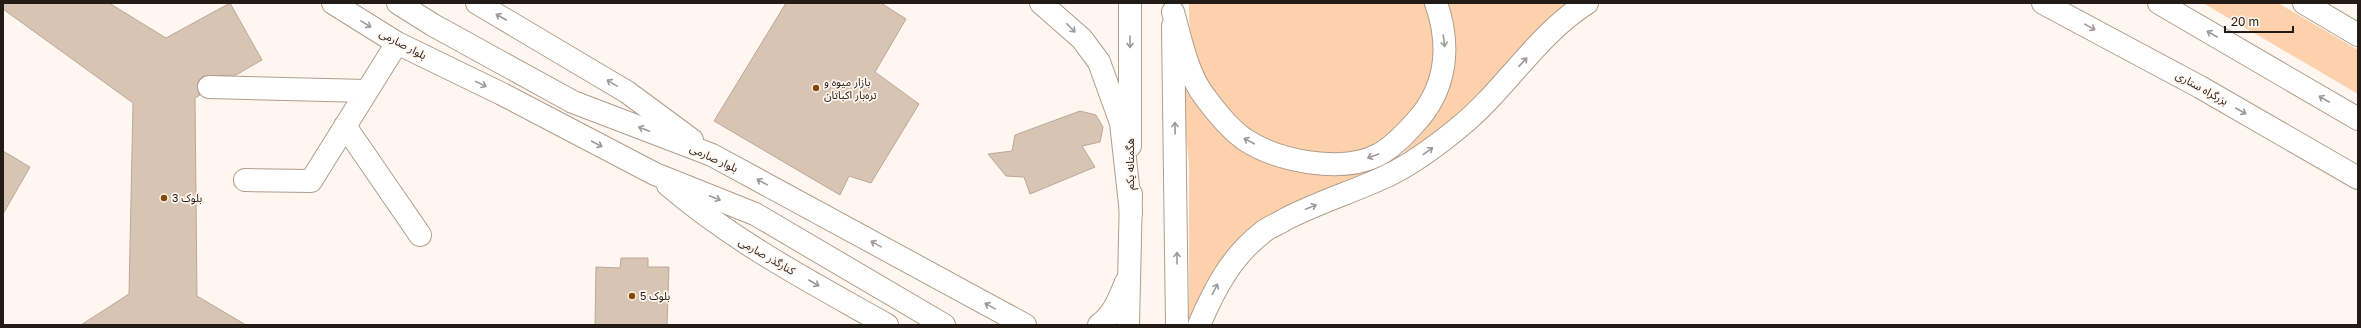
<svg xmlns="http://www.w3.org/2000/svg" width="2361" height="328" viewBox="0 0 2361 328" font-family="'Golos Text','Noto Sans Arabic',sans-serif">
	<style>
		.green { fill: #fcd1ac }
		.building { fill: #d8c4b3; stroke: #bba797 }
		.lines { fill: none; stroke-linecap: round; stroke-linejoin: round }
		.minor-casing { stroke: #b09d8d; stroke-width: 24 }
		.major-casing { stroke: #b09d8d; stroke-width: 24 }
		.highway-casing { stroke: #b09d8d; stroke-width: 24 }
		.minor { stroke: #fff; stroke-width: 22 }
		.major { stroke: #fff; stroke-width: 22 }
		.highway { stroke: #fff; stroke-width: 22 }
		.oneway { stroke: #9c9996 }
		.poi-dot { fill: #834900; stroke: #fff6ef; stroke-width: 1.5 }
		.labels { text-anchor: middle; stroke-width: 3.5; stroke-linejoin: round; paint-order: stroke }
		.street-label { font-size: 11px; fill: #231c16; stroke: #fff6ef }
		.poi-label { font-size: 11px; fill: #231c16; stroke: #fff6ef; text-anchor: start }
	</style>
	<rect width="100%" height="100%" fill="#fff6ef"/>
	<path class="green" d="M1189,3H1425C1430,22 1435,40 1434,60C1432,82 1419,105 1403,121C1393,130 1383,141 1370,147C1357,152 1345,152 1331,153C1285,154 1244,134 1217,96C1211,88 1201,78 1198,69C1190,47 1189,25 1189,3Z
		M1448,3H1578L1441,133L1402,155C1444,108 1470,68 1448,3Z
		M2203,3H2278L2358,50V94Z
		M1178,56L1202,112L1221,133L1294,170L1310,174H1342L1388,166L1297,204L1189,325V164Z"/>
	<path class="building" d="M3,3H109L166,38L230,3L262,60L236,75L203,76L199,80L197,86L200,95L195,98L197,296L246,325H81L129,294L133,103L3,9Z
		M786,3H881L906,19L875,72L919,104L871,183L849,176L840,195L714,121Z
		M1080,111L1096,115L1103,127L1100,142L1082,146L1095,167L1030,194L1024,177L1006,176L988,154L1012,151L1015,135Z
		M3,151L30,167L3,214Z
		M621,258H648V267H669L667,325H595L596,267L620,268Z"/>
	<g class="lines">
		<g class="minor-casing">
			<path id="minor" d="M333,3L397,43L502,94L655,174L755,214L944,325
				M398,3L433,25L573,102L712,155L1025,325
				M477,3L627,92L692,140
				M1130,3V146
				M1173,26L1177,325
				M209,87L367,91
				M345,126L420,235
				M245,180L311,181L397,43
				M668,185C734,242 811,282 887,325
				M1099,325C1114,314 1119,299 1126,282
				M1128,325L1131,194"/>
		</g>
		<g class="major-casing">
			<path id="major" d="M2304,3L2358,35"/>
		</g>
		<g class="highway-casing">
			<path id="highway" d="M1041,3L1082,39L1099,62L1121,123L1131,213
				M2043,3L2200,87L2358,178
				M2159,3L2358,119
				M1173,12C1181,40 1187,74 1205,97C1216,112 1229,128 1244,139C1277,161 1341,174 1378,155C1392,148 1404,135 1414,124C1447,89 1451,46 1436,3
				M1199,325C1215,288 1231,257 1263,232C1269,227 1278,224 1284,220C1318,202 1353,192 1387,176C1412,164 1435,147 1457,129C1504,92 1536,35 1587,3"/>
		</g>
		<use href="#minor" class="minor"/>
		<use href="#major" class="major"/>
		<use href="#highway" class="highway"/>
	</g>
	<defs><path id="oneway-shaft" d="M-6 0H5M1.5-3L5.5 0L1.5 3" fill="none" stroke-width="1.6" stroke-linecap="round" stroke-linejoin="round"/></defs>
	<g class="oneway">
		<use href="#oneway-shaft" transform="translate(501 17) rotate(-150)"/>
		<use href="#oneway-shaft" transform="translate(366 24) rotate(32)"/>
		<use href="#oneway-shaft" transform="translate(2090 27) rotate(29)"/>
		<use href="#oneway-shaft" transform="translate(1071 28) rotate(45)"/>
		<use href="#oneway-shaft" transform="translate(2212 34) rotate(-150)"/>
		<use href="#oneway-shaft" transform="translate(1444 41) rotate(82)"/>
		<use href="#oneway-shaft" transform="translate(1130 42) rotate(90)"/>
		<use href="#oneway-shaft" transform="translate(1523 62) rotate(-47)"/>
		<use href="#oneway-shaft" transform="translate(612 83) rotate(-149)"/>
		<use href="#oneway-shaft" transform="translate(481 84) rotate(26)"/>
		<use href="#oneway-shaft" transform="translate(2324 99) rotate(-150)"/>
		<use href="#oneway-shaft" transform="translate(2241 111) rotate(30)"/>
		<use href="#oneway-shaft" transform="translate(1175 128) rotate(-91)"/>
		<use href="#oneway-shaft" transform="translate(644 129) rotate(-159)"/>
		<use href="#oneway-shaft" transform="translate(1249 141) rotate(-152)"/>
		<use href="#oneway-shaft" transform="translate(597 144) rotate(28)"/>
		<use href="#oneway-shaft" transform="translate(1428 151) rotate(-36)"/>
		<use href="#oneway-shaft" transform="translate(1373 156) rotate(160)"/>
		<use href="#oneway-shaft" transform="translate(762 182) rotate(-151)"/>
		<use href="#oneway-shaft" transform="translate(715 198) rotate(22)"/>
		<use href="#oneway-shaft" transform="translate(1311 207) rotate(-22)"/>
		<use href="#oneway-shaft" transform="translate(876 244) rotate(-151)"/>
		<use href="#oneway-shaft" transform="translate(1177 258) rotate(-90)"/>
		<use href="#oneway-shaft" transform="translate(814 283) rotate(30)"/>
		<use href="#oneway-shaft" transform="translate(1215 289) rotate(-63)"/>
		<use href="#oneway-shaft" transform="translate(990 306) rotate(-151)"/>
	</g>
	<g class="poi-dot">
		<circle cx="816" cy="88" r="4"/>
		<circle cx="164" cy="198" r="4"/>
		<circle cx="632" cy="296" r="4"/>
	</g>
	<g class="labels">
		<g class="street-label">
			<text transform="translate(403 44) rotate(28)" y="4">بلوار صارمی</text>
			<text transform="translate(2202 88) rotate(29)" y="4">بزرگراه ستاری</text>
			<text transform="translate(714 158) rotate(25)" y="4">بلوار صارمی</text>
			<text transform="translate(1130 164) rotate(-90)" y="4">هگمتانه یکم</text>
			<text transform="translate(767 256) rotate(30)" y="4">کنارگذر صارمی</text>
		</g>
		<g class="poi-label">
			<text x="824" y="86">بازار میوه و<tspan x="824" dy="13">تره‌بار اکباتان</tspan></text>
			<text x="172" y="202">بلوک 3</text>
			<text x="640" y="300">بلوک 5</text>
		</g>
	</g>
	<rect width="2361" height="328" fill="none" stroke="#231c16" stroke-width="8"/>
	<path d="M2225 26v6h68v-6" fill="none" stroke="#231c16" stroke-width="2"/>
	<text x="2231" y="26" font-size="12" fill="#231c16" stroke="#fff6ef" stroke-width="3" paint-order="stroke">20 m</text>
</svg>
